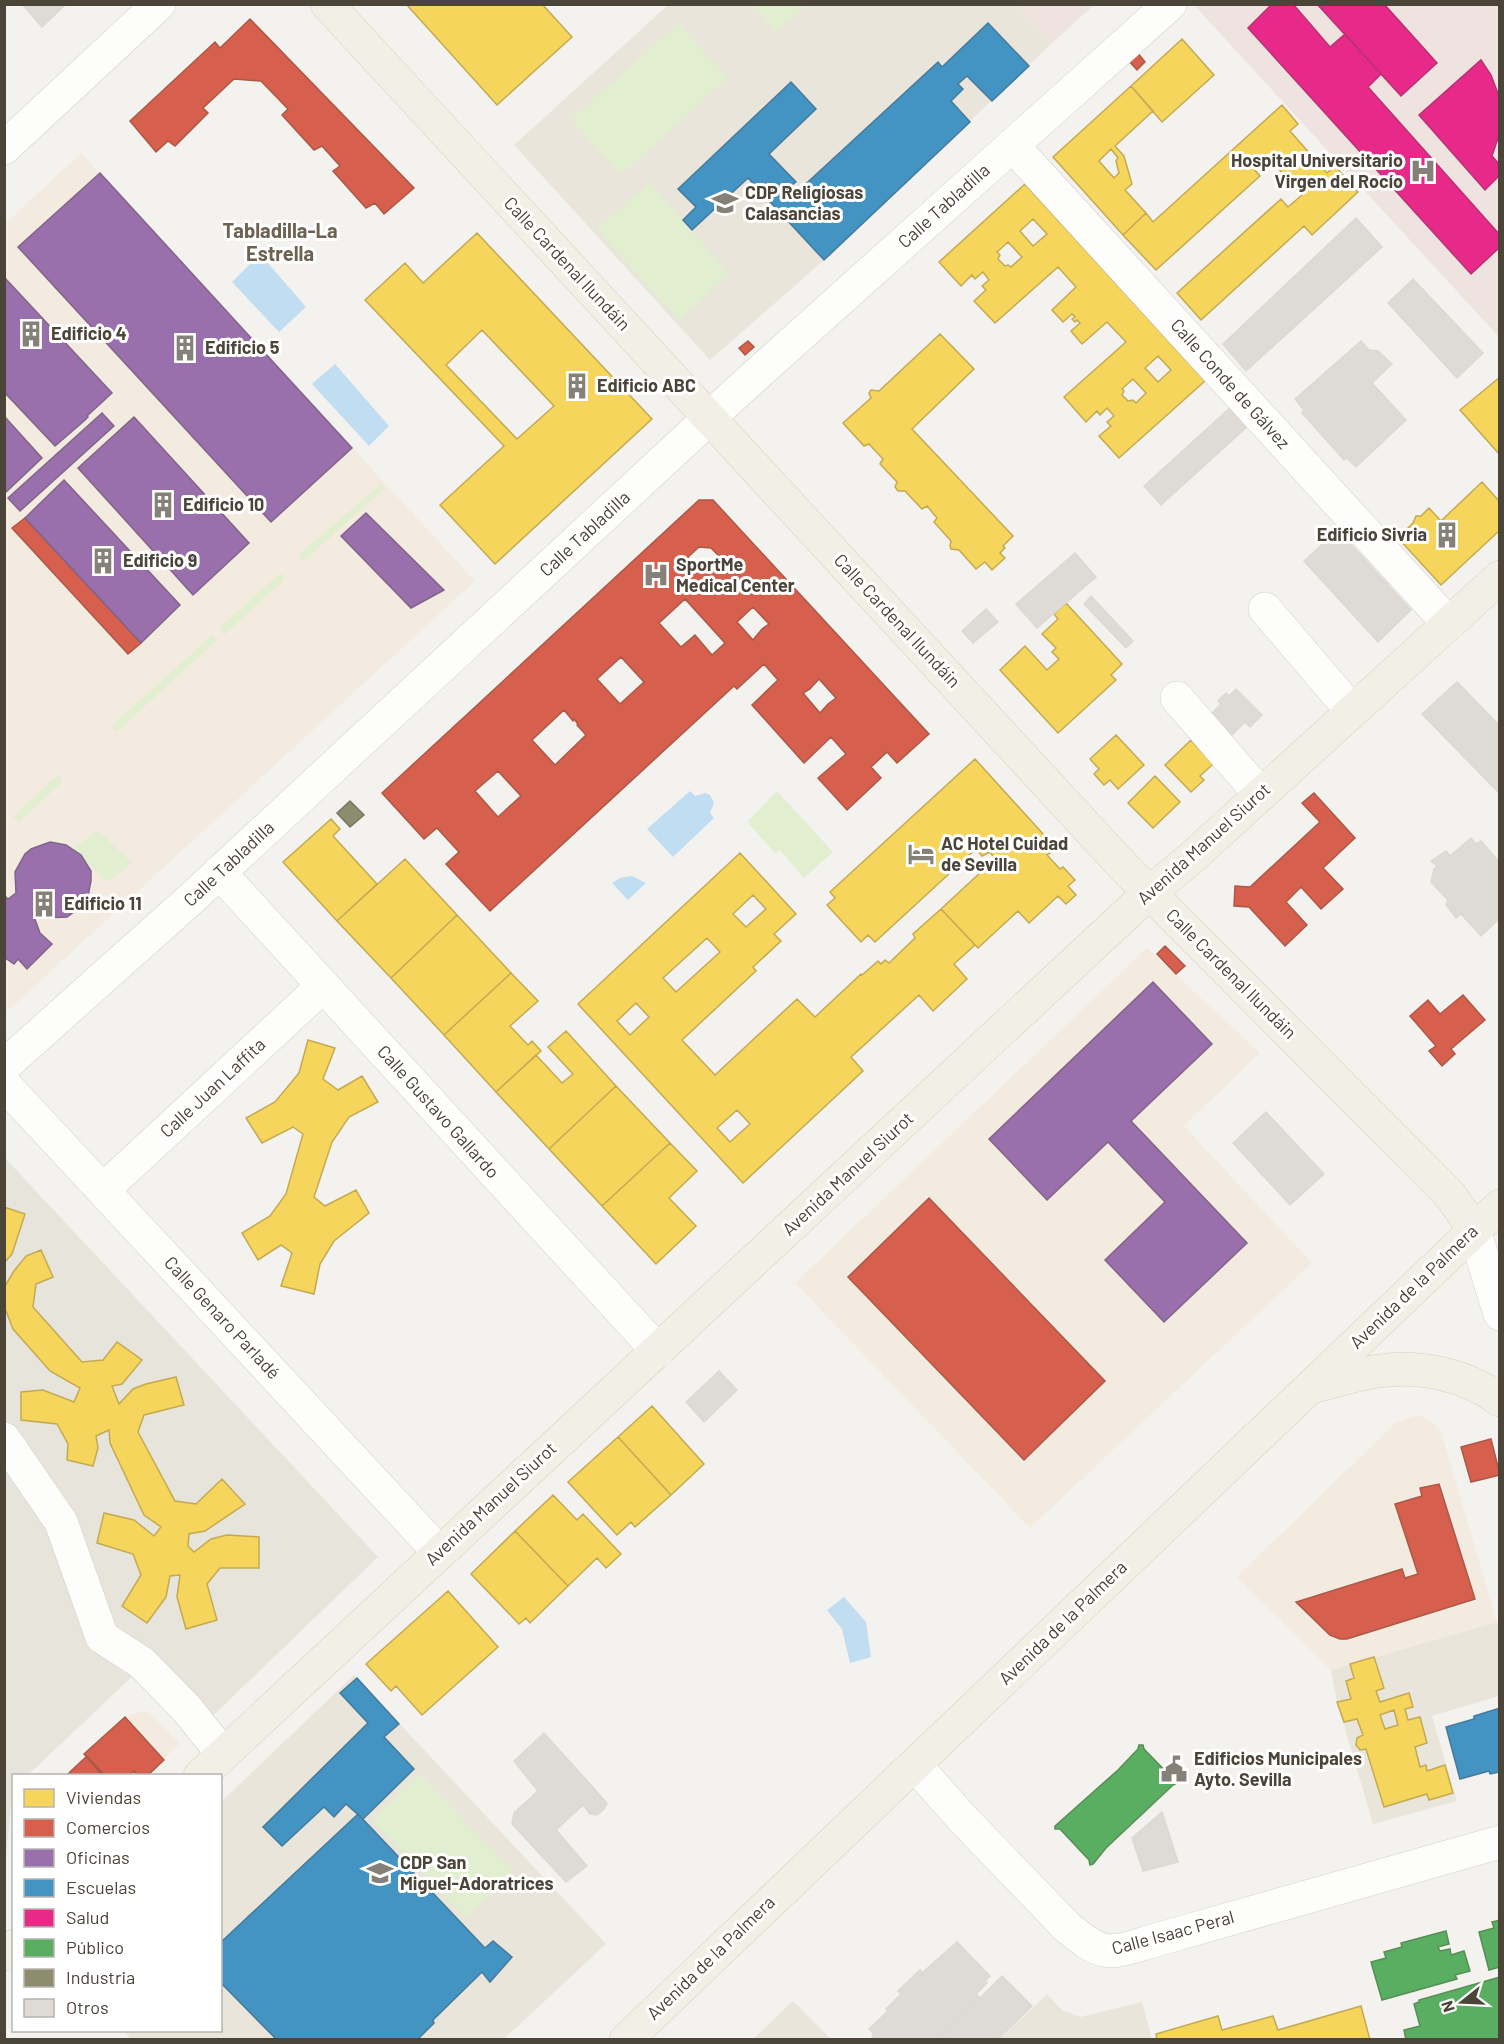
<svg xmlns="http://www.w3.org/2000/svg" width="1504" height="2044" viewBox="0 0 1504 2044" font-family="Barlow,sans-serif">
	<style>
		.residential { fill: #e7e4dc }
		.commercial { fill: #f3ebdf }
		.education { fill: #eae5da }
		.medical { fill: #eee3df }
		.green { fill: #e1eecf }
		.water { fill: #c0ddf1 }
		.homes { fill: #f6d55c; stroke: #c3aa52; stroke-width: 1.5; fill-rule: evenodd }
		.shops { fill: #d6604d; stroke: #ac5847; stroke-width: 1.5; fill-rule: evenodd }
		.offices { fill: #9970ab; stroke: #826389; stroke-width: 1.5 }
		.schools { fill: #4393c3; stroke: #457b9a; stroke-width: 1.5 }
		.health { fill: #e7298a; stroke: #b83172; stroke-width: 1.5 }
		.public { fill: #5aae61; stroke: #568e55; stroke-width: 1.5 }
		.industry { fill: #8c8c6e; stroke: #78765e; stroke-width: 1.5 }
		.building { fill: #dedbd6; stroke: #dcd9d4; stroke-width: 1.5 }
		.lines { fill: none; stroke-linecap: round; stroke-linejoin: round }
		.minor-casing { stroke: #d2d0cb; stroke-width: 34 }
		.major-casing { stroke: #d6cebb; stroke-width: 34 }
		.minor { stroke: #fdfdfc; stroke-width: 33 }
		.major { stroke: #f2efe6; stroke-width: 33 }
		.labels { text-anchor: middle; stroke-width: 6; stroke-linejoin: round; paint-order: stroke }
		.poi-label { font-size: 18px; font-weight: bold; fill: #4b4439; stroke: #fff; text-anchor: start }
		.street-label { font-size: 18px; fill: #4b4439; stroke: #fff }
		.neighbourhood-label { font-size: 20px; font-weight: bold; fill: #6e6250; stroke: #fff }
	</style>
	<rect width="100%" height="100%" fill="#f4f2ee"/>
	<path class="residential" d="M5,1158L378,1557L195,1733L138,1671L28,1775L14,1776L5,1867Z"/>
	<path class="commercial" d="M81,153L475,581L12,1007L5,1010V224Z
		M1147,948L1260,1053L1184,1126L1312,1263L1030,1528L795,1283Z
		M1414,1416H1422L1430,1420L1441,1432L1497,1622L1331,1670L1237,1577L1388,1430L1397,1422Z
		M141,1711L150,1713L180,1744L145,1775H77L72,1770L131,1715Z"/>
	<path class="education" d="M668,5H1017L1052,43L824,260L710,360L514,145Z
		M1497,1622L1500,1631L1499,1696L1432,1716L1457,1801L1373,1824L1337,1702L1331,1670Z
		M354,1675L606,1944L504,2039L132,2040L123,2031L220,2030L221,1802Z
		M1047,1994L1062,2010L1080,2017L1142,2002L1152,2039H1000Z
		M793,2001L831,2039H753Z"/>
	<path class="medical" d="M1017,5H1094L1052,43Z
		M1194,5H1499V337Z"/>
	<path class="green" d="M753,5H807L776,32Z
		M678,23L728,78L621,175L571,119Z
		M650,182L729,274L679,321L596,229Z
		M380,485L385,488L306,559L302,560L299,558L302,552Z
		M279,574H282L284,577L283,581L224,635L219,628Z
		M212,635L217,640L120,729L115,731L112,726L115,723Z
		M59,776L61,777V783L19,822L13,817L52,780Z
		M777,791L833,852L804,878L780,850L775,853L747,822Z
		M98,830L132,863L107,882L73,849Z
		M420,1774L514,1871L466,1918L372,1820Z"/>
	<path class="water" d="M260,254L306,307L279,332L232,282Z
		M335,364L389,426L369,446L312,384Z
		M690,791L695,796L705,793L710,795L714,803L710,813L714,818L673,857L647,829Z
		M632,876L646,883L628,900L612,883L620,878Z
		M844,1597L866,1622L871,1657L850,1663L842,1629L827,1610Z"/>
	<path class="homes" d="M406,4H542L572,37L497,105Z
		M1182,39L1214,75L1162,122L1131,86Z
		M1131,86L1153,111L1115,146L1124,156L1132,184L1125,190L1146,213L1123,235L1053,157ZM1111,149L1118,158L1116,161L1119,173L1114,178L1099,161Z
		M1282,105L1298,124L1290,131L1327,173L1335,166L1358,192L1312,235L1304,226L1201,320L1177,293L1281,199L1288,207L1302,195L1266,155L1252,167L1260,176L1156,270L1123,235L1146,213L1153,222Z
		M1025,184L1205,381L1119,458L1099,436L1111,426L1107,422L1114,416L1107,408L1100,415L1097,411L1086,422L1064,397L1126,342L1107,322L1082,344L1071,331L1080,323L1077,320L1075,322L1072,319L1075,317L1072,314L1063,322L1052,310L1076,287L1058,267L995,323L974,301L986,290L982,286L989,280L983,272L975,279L972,275L961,286L939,262ZM1033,219L1047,234L1033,246L1020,231ZM1008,242L1022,257L1011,267L1008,265L1005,266L998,259L1000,255L997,252ZM1158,356L1171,370L1158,382L1145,368ZM1133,379L1146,393L1136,403L1133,400L1128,401L1122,395L1124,391L1122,389Z
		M477,233L652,419L495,564L440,505L504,446L365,300L405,263L423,283ZM482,330L554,406L517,439L446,365Z
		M940,334L974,369L912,429L1013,536L1003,546L1005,548L1000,553L1005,558L992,570L985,562L976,569L959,550L951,549L950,546L951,541L934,522L937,518L927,506L922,509L905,491H898L895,487L897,482L880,464L883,459L869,444L864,446L843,423L871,398L869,393L871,390L879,391Z
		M1500,377V455L1460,410Z
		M1482,482L1500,502V530L1441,585L1398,538L1413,523L1416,516H1421L1429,508L1441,521Z
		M1066,603L1122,664L1111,675L1116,680L1058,733L1000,670L1025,646L1047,670L1059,659L1052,652L1056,648L1042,634L1058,619L1054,614Z
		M1116,735L1144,765L1118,789L1110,780L1104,785L1094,774L1099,769L1090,759Z
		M1191,740L1213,764L1200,776L1204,780L1191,792L1165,765Z
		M975,759L1045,836L1040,842L1050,853L1047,855L1060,869L1063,867L1075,880L1068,886L1076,895L1066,904L1058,896L1029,923L1018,911L978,948L941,909L995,859L990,852L982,856L976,849L875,942L868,935L861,942L827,905L835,898L830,892Z
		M1155,776L1180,802L1153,828L1128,803Z
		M331,819L340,829L333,836L377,884L337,921L283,862Z
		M740,853L796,914L774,934L781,941L753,967L756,971L682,1040L715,1075L797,999L815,1017L861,974L862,975L878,961L881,964L885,960L889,963L915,938L913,934L941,909L975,945L954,964L967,979L933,1011L919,995L851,1057L863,1071L743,1183L578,1004ZM753,895L766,909L746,927L733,914ZM707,938L720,952L676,992L663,978ZM636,1003L649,1017L630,1035L617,1021ZM737,1110L750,1124L730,1142L717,1128Z
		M405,859L457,915L391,978L337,921Z
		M457,915L511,973L444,1035L391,978Z
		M511,973L538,1001L510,1026L528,1045L532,1041L541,1051L496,1092L444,1035Z
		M566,1031L616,1086L549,1149L496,1092L536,1055L562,1083L573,1074L548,1047Z
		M308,1040L335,1048L323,1079L338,1090L362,1076L378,1102L349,1117L332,1142L314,1197L325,1206L356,1190L369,1213L334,1241L320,1264L314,1294L281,1286L292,1253L281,1245L258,1260L242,1233L270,1216L286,1194L303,1134L293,1127L262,1143L246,1118L275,1102L299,1073Z
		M616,1086L670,1143L602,1206L549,1149Z
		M670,1143L697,1171L669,1198L696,1226L656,1264L602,1206Z
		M4,1207L25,1214L12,1254L4,1263Z
		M41,1250L53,1277L36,1284L33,1307L82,1362L103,1360L117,1342L142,1360L122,1384L112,1386L119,1404L133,1389L146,1384L176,1377L184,1405L144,1415L138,1432L175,1501L196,1504L222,1479L245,1504L205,1531L189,1534L188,1546L194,1552L211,1539L227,1535L259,1537V1568H220L207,1584L217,1620L186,1629L177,1597L180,1575L170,1576L166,1597L147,1623L122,1606L141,1575L133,1554L97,1543L104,1513L134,1520L154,1536L161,1527L144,1515L110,1443L109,1430L96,1436L98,1448L93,1466L67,1460L68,1444L57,1424L21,1420V1392L43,1390L74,1402L80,1388L50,1371L13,1329L6,1311L4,1312V1284L5,1286L14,1271L26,1256Z
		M652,1406L704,1464L671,1495L618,1437Z
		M618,1437L671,1495L635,1527L631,1522L617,1535L568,1482Z
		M553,1495L577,1520L583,1514L621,1554L606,1568L597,1558L568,1586L515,1531Z
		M515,1531L568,1586L530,1623L526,1618L519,1624L471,1574Z
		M448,1591L498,1647L422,1715L396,1686L391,1691L366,1664Z
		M1374,1657L1384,1688L1376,1691L1380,1702L1409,1693L1413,1707L1405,1709L1408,1720L1420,1717L1427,1743L1415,1747L1420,1767L1426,1765L1427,1771L1445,1765L1453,1793L1429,1800L1427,1794L1384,1807L1366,1749L1360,1750L1356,1745L1357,1738L1363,1735L1357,1719L1344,1722L1337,1702L1351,1699L1346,1681L1354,1678L1350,1664ZM1394,1710L1398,1725L1385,1729L1380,1715Z
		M1361,2006L1370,2040H1157L1156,2034L1218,2016L1222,2030L1273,2016L1278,2030Z"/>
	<path class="shops" d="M250,19L414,188L384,214L375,203L366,208L333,171L340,166L322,146L314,150L282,115L288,109L261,81L234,79L203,108L208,113L175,146L168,141L156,152L130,121L215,42L220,48Z
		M1137,52L1145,62L1137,70L1128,60Z
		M748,341L754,347L745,355L739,348Z
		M699,500H713L929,734L897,763L887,752L871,767L881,778L847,810L818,778L846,754L831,737L804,763L752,705L778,680L764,664L737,689L734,686L490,911L446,864L459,852L437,828L424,839L382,793ZM699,547L711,548L721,558L712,566H696L688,557ZM685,599L725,643L712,655L695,635L681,647L659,623ZM753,607L769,624L762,629L753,640L737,622ZM621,657L644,682L620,704L597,679ZM819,679L836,698L828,704L820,713L803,693L810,689ZM564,710L573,721L574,719L578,724L577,725L586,735L555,765L532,740ZM498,771L521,796L498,817L475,791Z
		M25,518L141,643L128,654L12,528Z
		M1314,793L1355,838L1323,868L1343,889L1321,909L1301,887L1286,902L1307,925L1285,946L1249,907L1234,906L1235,886L1250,887L1320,822L1302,803Z
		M1165,946L1185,966L1176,974L1157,954Z
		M1463,995L1485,1020L1451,1049L1455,1054L1442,1066L1429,1051L1436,1046L1410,1016L1428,1000L1440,1014Z
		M929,1198L1105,1381L1024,1460L848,1277Z
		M1491,1439L1500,1475L1471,1482L1461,1447Z
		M1439,1484L1475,1599L1347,1639H1340L1330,1635L1296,1602L1402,1569L1405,1578L1418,1574L1395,1504L1422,1496L1420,1488Z
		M125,1717L164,1760L147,1776H139L134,1771L129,1776H103L84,1754Z
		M87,1756L105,1776H66L72,1770Z"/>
	<path class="offices" d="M100,173L352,448L271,522L18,247Z
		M4,277L112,393L87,416L88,417L84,421L55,446L4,392Z
		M102,413L114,426L20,511L8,498Z
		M4,416L42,458L4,494Z
		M134,417L249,543L193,595L78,468Z
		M64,480L180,605L141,643L25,518Z
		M366,513L444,590L411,608L341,536Z
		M50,842L66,845L81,855L91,871V881L88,896L82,906L67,917L43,918L33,914L40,933L52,944L27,969L18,959L14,964L4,957V895L8,899L16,893L15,872L25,854L31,849Z
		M1153,982L1212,1044L1131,1121L1247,1243L1164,1322L1105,1260L1165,1202L1108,1142L1047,1200L989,1139Z"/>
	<path class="schools" d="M988,23L1029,66L992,101L967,76L958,84L963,89L951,101L970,122L824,260L748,178L692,230L683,220L696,207L678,189L791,82L816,109L769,154L796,182L791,186L797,192L938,62L942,67Z
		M357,1678L399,1724L384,1737L414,1769L363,1819L346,1804L334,1817L324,1807L282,1846L263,1827L368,1723L340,1693Z
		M1500,1708V1772L1490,1774L1489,1771L1460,1779L1446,1727L1474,1719V1716Z
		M358,1814L485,1948L493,1941L512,1957L490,1982L482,1972L433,2020L434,2023L417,2040H277L220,1982V1943Z"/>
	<path class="health" d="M1272,4H1293L1330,47L1345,34L1381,74L1368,87L1500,235V247L1471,274L1248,28Z
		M1317,4H1384L1437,63L1401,96Z
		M1481,60L1491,75L1500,99V132L1492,156L1500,165V175L1485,190L1419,115Z"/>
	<path class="public" d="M1139,1745H1143L1144,1749L1177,1783L1173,1785L1106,1848L1093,1864L1090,1865L1089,1860L1060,1829H1055V1826L1118,1770L1138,1749Z
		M1500,1920V1967L1489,1970L1479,1932L1494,1928L1492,1922Z
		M1446,1931L1449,1944L1438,1947L1440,1951L1450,1949L1451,1955L1464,1951L1470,1971L1455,1975L1457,1979L1382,2000L1371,1962L1386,1958L1384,1952L1402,1947L1401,1943Z
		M1500,1977V2040H1406L1404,2030L1420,2026L1414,2004L1419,2002V2000Z"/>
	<path class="industry" d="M350,801L364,815L350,827L337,813Z"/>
	<path class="building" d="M22,4H66L42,27Z
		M1356,218L1382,247L1246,371L1223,344Z
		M1413,279L1483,353L1457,378L1388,303Z
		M1361,341L1369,350L1378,351L1392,364L1372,383L1406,420L1356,467L1347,458L1344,460L1302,413L1304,410L1295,399Z
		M1232,406L1249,425L1161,505L1144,486Z
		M1338,530L1411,610L1378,642L1304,561Z
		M1075,553L1096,577L1037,628L1016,604Z
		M1091,596L1133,641L1126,648L1084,604Z
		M986,609L998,622L973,643L962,631Z
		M1457,682L1500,726V794L1422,714Z
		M1236,689L1262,715L1250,727L1245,722L1232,735L1211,714L1221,704L1218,701L1226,693L1229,696Z
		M1471,838L1476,844L1481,841L1500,863V918L1481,936L1461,914L1456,918L1446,905L1448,900L1431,882L1434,869L1437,866L1431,861L1446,851L1450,856Z
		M1266,1112L1324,1174L1290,1205L1233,1143Z
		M719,1371L737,1390L704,1422L686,1402Z
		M544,1733L607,1803L604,1809L597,1815L590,1814L583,1805L556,1830L587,1866L566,1882L512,1824L514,1813L538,1791L514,1761Z
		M1162,1812L1178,1862L1143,1871L1132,1838Z
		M957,1942L990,1976L985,1981L987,1983L976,1994L980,1998L938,2040H875L872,2036L874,2034L869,2029L888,2011L886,2009L901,1994L898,1991L920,1970L922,1973Z
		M1002,1976L1032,2006L997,2040H938Z"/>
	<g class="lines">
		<g class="minor-casing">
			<path id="minor" d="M1012,145L1449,624
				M4,148L159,4
				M1265,609L1352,711
				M1177,698L1260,794
				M219,872L658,1351
				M4,1066L193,897L746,384L1170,4
				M4,1084L439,1552
				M103,1190L323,986
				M1474,1230L1500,1314
				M4,1439L61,1522L102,1637L142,1663L186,1708L223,1754
				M915,1765L962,1818L1067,1927C1106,1960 1110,1953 1156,1940L1500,1842"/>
		</g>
		<g class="major-casing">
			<path id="major" d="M327,4L1122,865L1451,1196L1474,1230
				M1311,1387C1333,1382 1356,1374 1379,1371C1420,1365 1467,1375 1500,1400
				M200,1776L1149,893L1190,859L1500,577
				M4,1954L14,1946
				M626,2040L1500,1206"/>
		</g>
		<use href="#minor" class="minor"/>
		<use href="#major" class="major"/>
	</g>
	<defs>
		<g id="hospital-bare" transform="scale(2.07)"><path d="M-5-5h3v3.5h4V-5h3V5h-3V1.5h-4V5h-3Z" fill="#868178" stroke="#fff" stroke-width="2.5" paint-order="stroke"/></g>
		<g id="school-bare" transform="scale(2.07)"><path d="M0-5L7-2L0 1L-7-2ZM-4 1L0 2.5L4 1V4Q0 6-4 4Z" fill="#868178" stroke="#fff" stroke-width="2.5" paint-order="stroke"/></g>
		<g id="building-bare" transform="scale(2.07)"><path d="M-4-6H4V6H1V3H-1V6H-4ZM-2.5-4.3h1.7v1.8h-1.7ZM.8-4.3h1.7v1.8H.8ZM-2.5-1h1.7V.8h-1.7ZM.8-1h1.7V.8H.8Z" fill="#868178" stroke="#fff" stroke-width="2.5" paint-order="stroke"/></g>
		<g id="hotel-bare" transform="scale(2.07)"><path d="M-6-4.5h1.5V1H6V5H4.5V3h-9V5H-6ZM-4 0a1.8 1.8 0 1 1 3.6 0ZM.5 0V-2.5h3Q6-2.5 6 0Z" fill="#868178" stroke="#fff" stroke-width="2.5" paint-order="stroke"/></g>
		<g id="civic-bare" transform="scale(2.07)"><path d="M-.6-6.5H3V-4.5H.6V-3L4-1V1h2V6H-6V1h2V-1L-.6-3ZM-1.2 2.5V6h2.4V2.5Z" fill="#868178" stroke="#fff" stroke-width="2.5" paint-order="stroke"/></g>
	</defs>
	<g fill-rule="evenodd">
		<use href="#hospital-bare" x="1423" y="171"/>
		<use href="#school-bare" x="725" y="203"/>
		<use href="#building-bare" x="31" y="334"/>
		<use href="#building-bare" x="185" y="348"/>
		<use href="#building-bare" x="577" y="386"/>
		<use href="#building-bare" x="163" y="505"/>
		<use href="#building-bare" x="1447" y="535"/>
		<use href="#building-bare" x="103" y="561"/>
		<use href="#hospital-bare" x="656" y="575"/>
		<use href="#hotel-bare" x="921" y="854"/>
		<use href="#building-bare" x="44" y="904"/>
		<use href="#civic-bare" x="1174" y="1769"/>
		<use href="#school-bare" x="380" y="1873"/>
	</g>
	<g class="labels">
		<g class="poi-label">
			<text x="1403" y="167" text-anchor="end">Hospital Universitario<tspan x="1403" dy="21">Virgen del Rocío</tspan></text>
			<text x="745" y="199">CDP Religiosas<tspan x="745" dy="21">Calasancias</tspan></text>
			<text x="51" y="340">Edificio 4</text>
			<text x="205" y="354">Edificio 5</text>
			<text x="597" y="392">Edificio ABC</text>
			<text x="183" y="511">Edificio 10</text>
			<text x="1427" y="541" text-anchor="end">Edificio Sivria</text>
			<text x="123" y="567">Edificio 9</text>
			<text x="676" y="571">SportMe<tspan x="676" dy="21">Medical Center</tspan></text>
			<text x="941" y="850">AC Hotel Cuidad<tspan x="941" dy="21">de Sevilla</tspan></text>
			<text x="64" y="910">Edificio 11</text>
			<text x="1194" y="1765">Edificios Municipales<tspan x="1194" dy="21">Ayto. Sevilla</tspan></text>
			<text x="400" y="1869">CDP San<tspan x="400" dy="21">Miguel-Adoratrices</tspan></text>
		</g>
		<g class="street-label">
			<text transform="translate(944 206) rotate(-42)" y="6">Calle Tabladilla</text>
			<text transform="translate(567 264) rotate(47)" y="6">Calle Cardenal Ilundáin</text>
			<text transform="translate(1230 384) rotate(48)" y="6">Calle Conde de Gálvez</text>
			<text transform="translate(585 534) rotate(-43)" y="6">Calle Tabladilla</text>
			<text transform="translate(897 621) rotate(47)" y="6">Calle Cardenal Ilundáin</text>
			<text transform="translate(1204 844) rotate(-42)" y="6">Avenida Manuel Siurot</text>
			<text transform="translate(229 864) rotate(-43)" y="6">Calle Tabladilla</text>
			<text transform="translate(1231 974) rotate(45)" y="6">Calle Cardenal Ilundáin</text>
			<text transform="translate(213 1088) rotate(-43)" y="6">Calle Juan Laffita</text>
			<text transform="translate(438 1112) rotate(48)" y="6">Calle Gustavo Gallardo</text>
			<text transform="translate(848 1174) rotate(-43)" y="6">Avenida Manuel Siurot</text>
			<text transform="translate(1414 1287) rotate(-44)" y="6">Avenida de la Palmera</text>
			<text transform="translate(222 1318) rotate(47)" y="6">Calle Genaro Parladé</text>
			<text transform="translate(491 1504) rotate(-43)" y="6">Avenida Manuel Siurot</text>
			<text transform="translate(1063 1623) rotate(-44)" y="6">Avenida de la Palmera</text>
			<text transform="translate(1173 1933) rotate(-15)" y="6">Calle Isaac Peral</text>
			<text transform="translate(711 1958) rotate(-44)" y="6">Avenida de la Palmera</text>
		</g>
		<g class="neighbourhood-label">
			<text x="280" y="238">Tabladilla-La<tspan x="280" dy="23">Estrella</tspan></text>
		</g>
	</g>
	<rect width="1504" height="2044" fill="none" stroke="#4b4439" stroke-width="12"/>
	<rect x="12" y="1774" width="210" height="258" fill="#ffffff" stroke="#b7b4b0" stroke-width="1.5"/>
	<rect x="24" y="1789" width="30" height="18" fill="#f6d55c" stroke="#b7b4b0" stroke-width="1.5"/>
	<text x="66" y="1804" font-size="18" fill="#4b4439">Viviendas</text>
	<rect x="24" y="1819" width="30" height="18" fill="#d6604d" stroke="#b7b4b0" stroke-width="1.5"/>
	<text x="66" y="1834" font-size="18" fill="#4b4439">Comercios</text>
	<rect x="24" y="1849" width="30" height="18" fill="#9970ab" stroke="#b7b4b0" stroke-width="1.5"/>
	<text x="66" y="1864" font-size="18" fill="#4b4439">Oficinas</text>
	<rect x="24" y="1879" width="30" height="18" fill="#4393c3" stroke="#b7b4b0" stroke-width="1.5"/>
	<text x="66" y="1894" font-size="18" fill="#4b4439">Escuelas</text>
	<rect x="24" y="1909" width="30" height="18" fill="#e7298a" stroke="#b7b4b0" stroke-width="1.5"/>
	<text x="66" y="1924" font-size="18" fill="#4b4439">Salud</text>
	<rect x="24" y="1939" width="30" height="18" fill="#5aae61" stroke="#b7b4b0" stroke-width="1.5"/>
	<text x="66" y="1954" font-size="18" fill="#4b4439">Público</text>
	<rect x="24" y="1969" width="30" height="18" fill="#8c8c6e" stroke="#b7b4b0" stroke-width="1.5"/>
	<text x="66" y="1984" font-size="18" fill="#4b4439">Industria</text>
	<rect x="24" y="1999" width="30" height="18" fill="#dedbd6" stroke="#b7b4b0" stroke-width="1.5"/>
	<text x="66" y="2014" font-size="18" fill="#4b4439">Otros</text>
	<g transform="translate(1462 2002) rotate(252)" stroke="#ffffff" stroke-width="4.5" paint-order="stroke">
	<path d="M0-4.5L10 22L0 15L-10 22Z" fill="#4b4439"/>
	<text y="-9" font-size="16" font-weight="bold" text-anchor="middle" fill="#4b4439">N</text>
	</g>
</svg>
